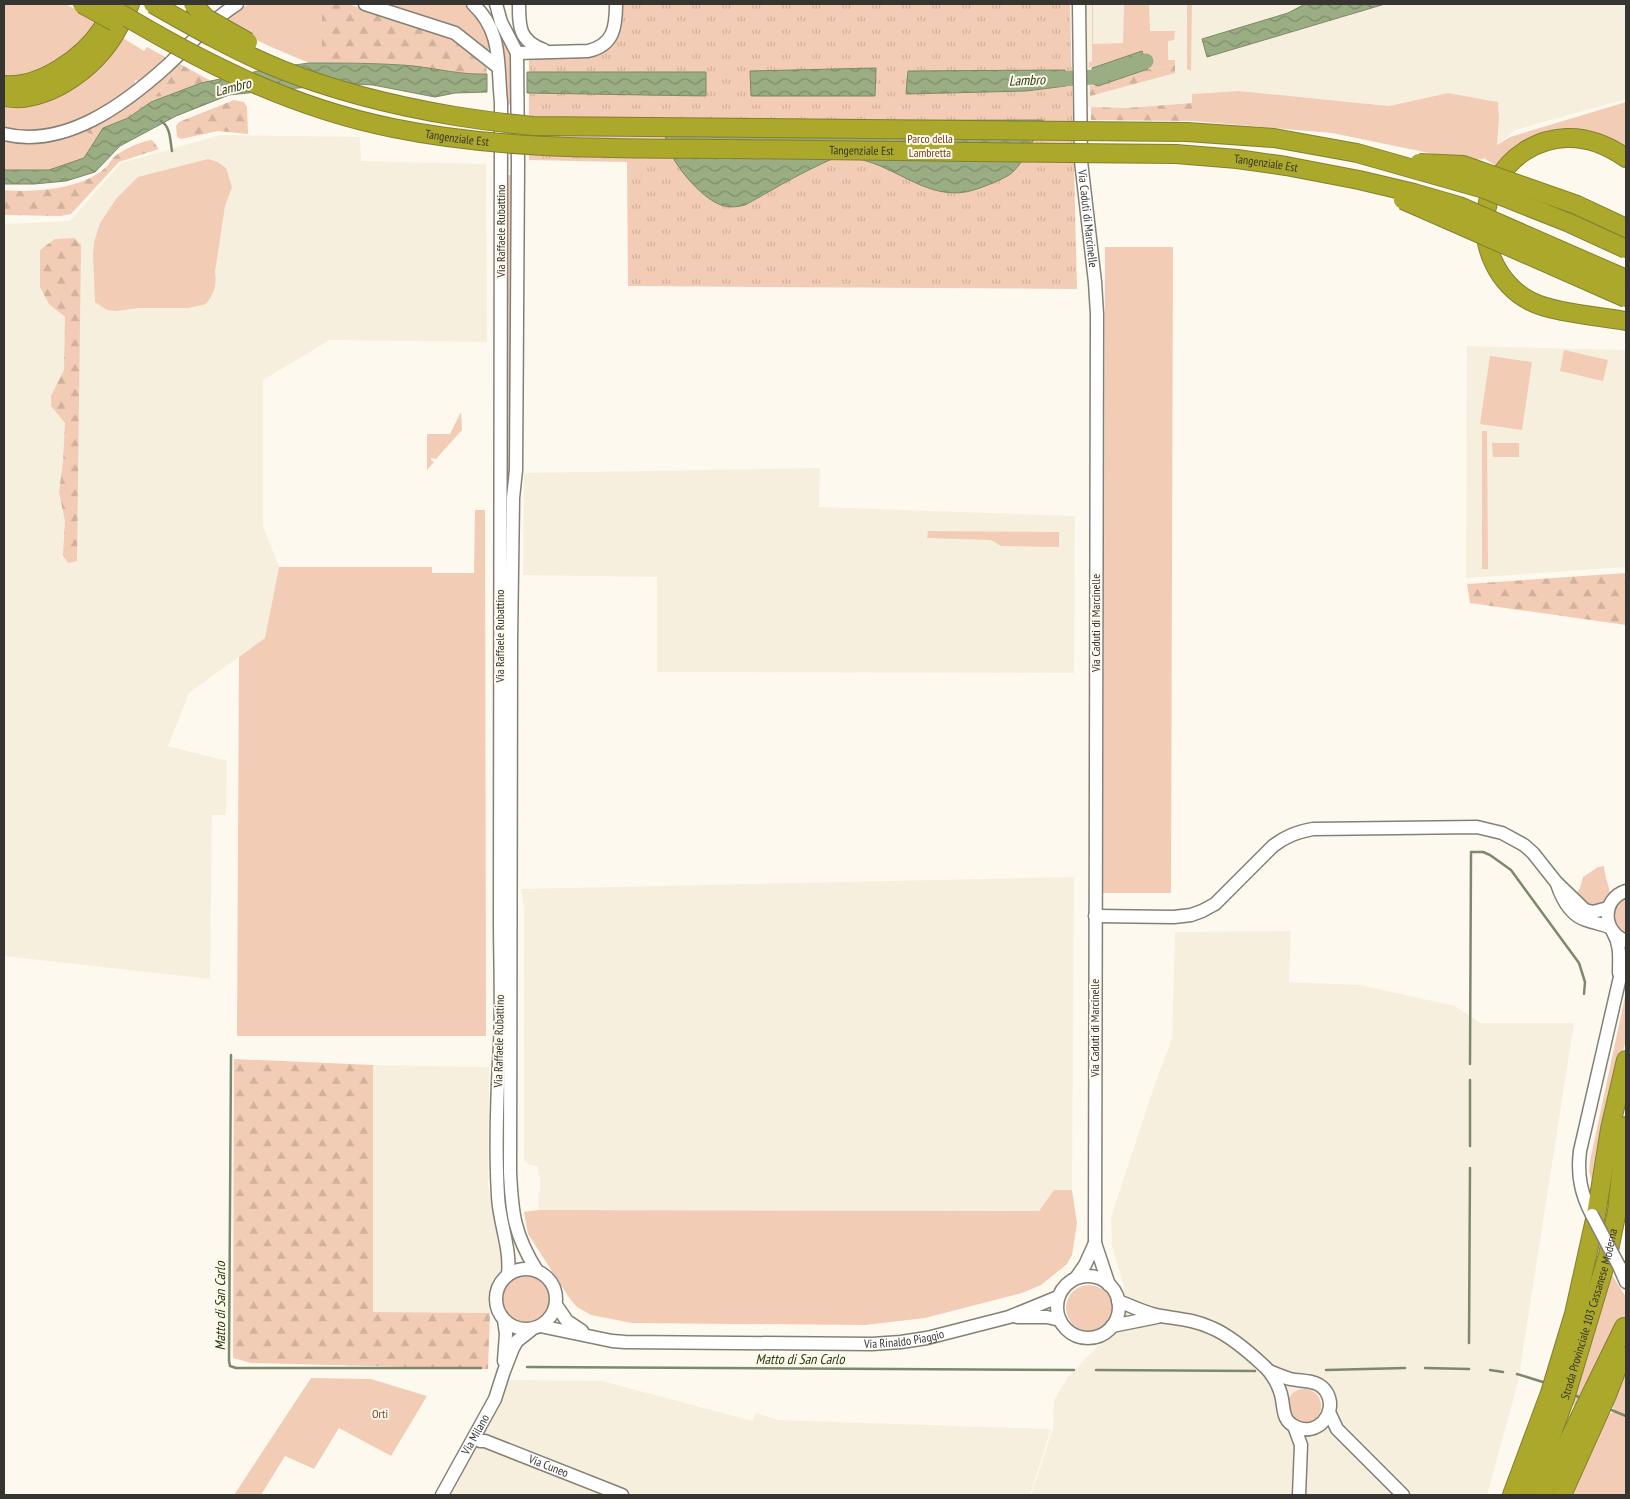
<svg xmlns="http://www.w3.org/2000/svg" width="1630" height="1499" viewBox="0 0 1630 1499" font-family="'PT Sans Narrow',sans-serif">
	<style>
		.built { fill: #f6efdd }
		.green { fill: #f3ccb5 }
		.forest { fill: url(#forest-firs) }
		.park { fill: url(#park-tufts) }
		.water { fill: url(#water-waves); stroke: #7d896a }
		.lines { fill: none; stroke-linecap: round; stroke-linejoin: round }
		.stream { stroke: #7d896a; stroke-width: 2.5 }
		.river { stroke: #9bad82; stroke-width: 15 }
		.minor-casing { stroke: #838076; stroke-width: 15 }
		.highway-casing { stroke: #82802e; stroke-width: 20 }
		.minor { stroke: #fff; stroke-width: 12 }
		.highway { stroke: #aba82c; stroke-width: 18 }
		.minor-bridge-casing { stroke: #838076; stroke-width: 15; stroke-linecap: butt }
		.highway-bridge-casing { stroke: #82802e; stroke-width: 20; stroke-linecap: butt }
		.minor-bridge { stroke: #fff; stroke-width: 12 }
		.highway-bridge { stroke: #aba82c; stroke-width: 18 }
		.labels { text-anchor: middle; stroke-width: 4; stroke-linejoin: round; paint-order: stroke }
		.street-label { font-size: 12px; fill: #373531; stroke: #fdf9ee }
		.park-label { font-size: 12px; fill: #773e18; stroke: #fdf9ee }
		.water-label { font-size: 14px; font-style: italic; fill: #2c3d0c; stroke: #fdf9ee }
	</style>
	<defs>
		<pattern id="forest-firs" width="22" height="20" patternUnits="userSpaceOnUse" patternTransform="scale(1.25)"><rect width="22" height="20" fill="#f3ccb5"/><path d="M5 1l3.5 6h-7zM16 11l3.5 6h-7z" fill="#d1b09c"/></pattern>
		<pattern id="park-tufts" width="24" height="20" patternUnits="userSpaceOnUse" patternTransform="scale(1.25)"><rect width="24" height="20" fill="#f3ccb5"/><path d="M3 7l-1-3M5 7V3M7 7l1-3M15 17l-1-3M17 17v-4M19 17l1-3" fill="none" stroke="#d1b09c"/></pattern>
		<pattern id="water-waves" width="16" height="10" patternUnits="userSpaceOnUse" patternTransform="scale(1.25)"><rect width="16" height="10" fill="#9bad82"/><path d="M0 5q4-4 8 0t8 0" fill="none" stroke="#7f8e6b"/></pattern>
	</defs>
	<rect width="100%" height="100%" fill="#fdf9ee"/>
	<path class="built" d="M1079,4H1305L1207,57L1385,4H1626V99L1515,130L1497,145L1499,118L1498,102L1448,93L1389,106L1239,91L1192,94V103L1126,108L1079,107V85L1093,84L1098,86L1092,68L1079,69Z
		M220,135L360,137L361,161L486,164L487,342L330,340L263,380V526L279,567L265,638L189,693L168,746L227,761L226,815H212L210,979L4,956V224L70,221L121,163Z
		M1467,346L1626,350V567L1466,578Z
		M820,468L819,507L1075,516L1074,673L657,672V577L523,575L524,473Z
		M1074,877L1072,1190H1054L1039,1211L539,1210L538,1192H540V1175H538V1166L530,1165L524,1161V907L521,889Z
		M1291,931L1289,982L1360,985L1455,1006L1480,1023H1574L1518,1382L1487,1495H1031L1053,1428L1054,1400L1068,1377L1109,1335L1123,1314L1124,1286L1112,1246L1111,1217L1154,1087L1172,1038L1175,932Z
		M373,1065L489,1067L488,1186L503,1265L491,1288L489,1299L490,1313L373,1312Z
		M501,1380L602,1381L753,1421L756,1413L778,1420L1051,1429L1030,1495H442Z"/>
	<path class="green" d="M4,4H66L100,24L51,69L4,81Z
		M249,4H322V63H309L269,46L221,23L237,11Z
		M373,4H464L481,19L491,48L488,49L484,53Z
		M1092,4H1093V44L1123,43L1124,4H1149L1150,31H1175L1174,40L1168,41V60H1175V65L1148,69L1142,51L1089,68V62H1092Z
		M1187,4H1192L1191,71L1187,69Z
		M501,33L512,56L513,102L509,105L507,104L499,35Z
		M118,35L144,51L147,47L169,59L142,82L135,80V87C95,117 55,140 4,127V102Z
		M180,64L151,102L143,108L136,98Z
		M1239,91L1389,106L1448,93L1498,102L1499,118L1497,145L1510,137L1626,102V151C1605,129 1561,123 1534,137C1521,144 1509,157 1498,167L1485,159L1486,157L1483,159L1468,161L1332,133L1192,121V94Z
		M83,128L95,140L84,158L66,165L49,170H4V138C37,144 53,143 83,128Z
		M208,159L218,162L226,168L232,187L225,206L215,272C217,285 214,294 206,304L188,308H137L117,311L107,310L95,302L93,255L94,242L100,223L116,199L138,177Z
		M507,175H511L507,1199H503Z
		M1105,247H1173L1171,893H1103Z
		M1564,350L1608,360L1603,381L1560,371Z
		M1490,356L1532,362L1522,430L1480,424Z
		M461,412L462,430L436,459L431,458V460L434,462L427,470V434H450Z
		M1482,431H1487L1488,569H1482Z
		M1492,443H1519V457H1493Z
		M475,510H485L486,1036H237L239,657L265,638L279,567H432V573H474Z
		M928,531L1059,532V547L1001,546L991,540L927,538Z
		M1604,866C1605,887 1621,897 1593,908L1575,895L1580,888L1583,877L1598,867Z
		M1626,897V936L1623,935L1612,919C1614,908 1616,903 1626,897Z
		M1626,992V1039L1606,1123L1595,1193L1589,1171L1590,1161Z
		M1054,1190H1072L1077,1223L1072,1255L1067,1264L1041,1285L1022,1293L925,1318L865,1325L632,1323L591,1315L577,1307L570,1299L528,1234L524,1212L539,1210L1039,1211Z
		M1612,1275L1626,1297V1328L1579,1408L1573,1405Z
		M503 1299a23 23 0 1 1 46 0a23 23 0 1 1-46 0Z
		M1066 1308a23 23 0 1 1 46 0a23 23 0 1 1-46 0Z
		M1626,1367V1495H1571L1607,1414L1615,1412L1612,1405Z
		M311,1378L371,1379L427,1396L391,1456L339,1428L314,1469L285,1456L261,1495H234Z
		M1287 1406a17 17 0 1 1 34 0a17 17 0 1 1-34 0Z"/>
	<path class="forest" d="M322,4H348L449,37L460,42L486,64L487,74C462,75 439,69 414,66C383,63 353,63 322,63Z
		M180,64L211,81L201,83L151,102Z
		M1175,65V73L1090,96V85L1098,86L1148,69Z
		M136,98L143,108L128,118L103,128L95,140L83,128Z
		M234,100L244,102L247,107L248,134L218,131L181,139L177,137L176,126L179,122Z
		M1192,103V121L1091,120V107L1126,108Z
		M152,140L159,149L119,162L71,214L61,216L4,215V190C33,193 81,189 104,169C108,166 110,161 114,157C122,150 142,141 152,140Z
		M74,238L81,245L77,561L68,563L63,555L65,521L59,492L63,462L65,423L51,406V396L64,370L65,317L49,304L40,287V250L55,239Z
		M1626,573V625L1470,603L1467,584Z
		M234,1059L373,1065V1312L490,1313L488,1369L251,1363L233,1358Z"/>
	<path class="park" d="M623,4H1070L1077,289L628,286L627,162L529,160V56H597C621,44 623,28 623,4Z"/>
	<path class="water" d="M1305,4H1385L1207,57L1202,39L1288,13Z
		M1142,51L1148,69L1098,86L1093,84L1092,68Z
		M309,63C345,63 379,63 414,66C439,69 462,75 487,74V92L455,93L435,97L373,85L353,84L284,89L229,95L176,116L120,146L95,172L66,181L34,184H4V170H49L84,158L103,128L128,118L151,102L201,83L273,68Z
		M876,68L875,96H751L750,71Z
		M1065,70L1066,86L1026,91L906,94L908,71Z
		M527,72H706V96L527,93Z
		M1043,120C1034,137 1024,165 1009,175C999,181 988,185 977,189C924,208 888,152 836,158C830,159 824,163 819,165C793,177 769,192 745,205C737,207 729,208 721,205C701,198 671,163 666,141C665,135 666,128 665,121Z"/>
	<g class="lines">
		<path class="stream" d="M161,121C171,127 170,141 172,151
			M231,1055L229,1361L230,1366L236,1368H481
			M1470,1064L1471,852H1483L1490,855L1511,870L1579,963L1585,982L1584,994
			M1470,1080V1146
			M1469,1343L1470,1168
			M527,1367L1074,1370
			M1425,1368L1469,1369
			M1096,1370L1255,1371
			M1326,1370L1405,1368
			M1490,1370L1503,1372
			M1517,1374L1546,1383
			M1572,1394L1583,1399
			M1609,1409L1626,1416"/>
		<path class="river" d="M1044,80L1093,77L1146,61"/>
		<g class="minor-casing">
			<g id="minor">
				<path d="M365,4L455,33L498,67"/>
				<path d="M473,4C503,32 497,64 501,102L500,918C500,960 502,1002 500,1044C497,1094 495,1145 498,1196C499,1222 511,1248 508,1274"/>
				<path d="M496,4L501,22L517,53L518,163L516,470L513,498L511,641L510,1172C512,1214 514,1234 537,1271"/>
				<path d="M519,4C519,27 519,41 544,50"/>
				<path id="s1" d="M1079,4L1081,161L1095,282L1097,314L1095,1243L1109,1285"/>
				<path d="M517,53L588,51C614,45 616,27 616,4"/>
				<path d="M4,134C65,149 125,104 168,65C190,44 211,21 237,4"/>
				<path d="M1557,884C1562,899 1570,915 1586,920C1594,923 1602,924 1609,927"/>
				<path d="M1626,891C1601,899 1602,932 1626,941"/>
				<path d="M1095,916L1174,917L1191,915L1202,911L1215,904L1273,846C1286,836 1297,832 1313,829L1477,827L1502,833L1524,845L1533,853L1556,882L1585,910L1593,912L1608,908"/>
				<path d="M1613,932C1621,946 1619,958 1619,973"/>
				<path d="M1592,1215C1581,1194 1577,1175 1580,1151L1620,977L1626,964"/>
				<path d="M1619,1266L1626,1282"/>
				<circle cx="526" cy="1299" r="30"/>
				<circle cx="1088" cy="1307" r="31"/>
				<path d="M1076,1278L1085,1265L1095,1243"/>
				<path d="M1118,1301C1132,1306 1146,1314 1161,1316C1179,1319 1195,1320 1212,1328C1231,1336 1249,1352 1264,1366C1272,1373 1280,1387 1282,1399C1284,1411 1283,1421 1296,1427C1317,1437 1338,1413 1327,1393C1319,1379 1304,1382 1290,1379C1283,1377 1276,1374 1269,1371"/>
				<path d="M556,1305L567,1321L582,1331"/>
				<path d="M1017,1317H1047L1060,1320"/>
				<path d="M504,1320L506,1334L504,1361"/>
				<path id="s2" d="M540,1326L612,1341L625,1342L872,1344L901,1342L927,1338L1009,1317L1058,1297"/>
				<path d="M1112,1326L1157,1317"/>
				<path d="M1329,1412L1337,1429L1403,1495"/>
				<path d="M1294,1426L1301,1445L1299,1495"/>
				<path id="s3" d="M476,1437L480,1441H485L622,1495"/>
				<path id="s4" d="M442,1495L495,1399L504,1371L513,1348L517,1341L531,1330"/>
			</g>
		</g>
		<g class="highway-casing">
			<g id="highway">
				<path d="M4,85C40,88 83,58 102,29C107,21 111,12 115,4"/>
				<path d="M4,97C10,98 17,99 23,98C62,93 100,62 118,28C123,20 126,12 130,4"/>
				<path d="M1626,158C1609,146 1588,137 1566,138C1504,141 1467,208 1494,263C1501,278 1514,293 1530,301C1553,313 1599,316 1626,321"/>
				<path d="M1577,205L1626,228"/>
				<path d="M1512,1495L1550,1393L1574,1314L1596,1215L1610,1129L1626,1060"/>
				<path id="s5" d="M1529,1495L1565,1398L1608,1255L1617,1211L1626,1126"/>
				<path d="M1542,1495L1624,1327"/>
				<path d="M1562,1495L1607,1395L1622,1356"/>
			</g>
		</g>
		<use href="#minor" class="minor"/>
		<use href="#highway" class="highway"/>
		<g class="minor-bridge-casing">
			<path id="minor-bridge" d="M1592,1215L1619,1266"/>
		</g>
		<g class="highway-bridge-casing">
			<g id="highway-bridge">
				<path d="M82,4L115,22"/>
				<path id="s6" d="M105,4C195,59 288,107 393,128C505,151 620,148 734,149C881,151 1029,153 1176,154L1237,159L1286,166L1359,180L1414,193L1459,206L1626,279"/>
				<path d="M153,4C195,28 237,52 282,70C338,92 395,106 455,116C481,120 507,124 534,126L1187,132L1274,138L1357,153L1484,189L1567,222L1626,249"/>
				<path d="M193,4L206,18L248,42"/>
				<path d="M1419,163L1463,165L1577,205"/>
				<path d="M1403,200L1626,298"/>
			</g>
		</g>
		<use href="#minor-bridge" class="minor-bridge"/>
		<use href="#highway-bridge" class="highway-bridge"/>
	</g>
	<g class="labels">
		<g class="street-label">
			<text dy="4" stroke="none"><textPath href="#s6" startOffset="380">Tangenziale Est</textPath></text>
			<text dy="4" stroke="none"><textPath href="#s6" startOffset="785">Tangenziale Est</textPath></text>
			<text dy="4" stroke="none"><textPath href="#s6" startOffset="1190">Tangenziale Est</textPath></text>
			<text dy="4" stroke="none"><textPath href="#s1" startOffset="215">Via Caduti di Marcinelle</textPath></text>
			<text transform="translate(501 231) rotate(-90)" y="4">Via Raffaele Rubattino</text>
			<text transform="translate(1096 623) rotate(-90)" y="4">Via Caduti di Marcinelle</text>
			<text transform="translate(500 636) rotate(-90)" y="4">Via Raffaele Rubattino</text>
			<text transform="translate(1095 1028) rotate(-90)" y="4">Via Caduti di Marcinelle</text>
			<text transform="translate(499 1041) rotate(-89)" y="4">Via Raffaele Rubattino</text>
			<text dy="4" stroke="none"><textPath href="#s5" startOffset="191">Strada Provinciale 103 Cassanese Moderna</textPath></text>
			<text dy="4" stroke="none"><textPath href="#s2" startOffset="366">Via Rinaldo Piaggio</textPath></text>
			<text dy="4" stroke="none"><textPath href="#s4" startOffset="69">Via Milano</textPath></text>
			<text dy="4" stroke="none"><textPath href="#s3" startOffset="79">Via Cuneo</textPath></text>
		</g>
		<g class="park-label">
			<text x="930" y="143">Parco della<tspan x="930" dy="14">Lambretta</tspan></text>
			<text x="380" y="1418">Orti</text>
		</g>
		<g class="water-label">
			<text transform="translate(1027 80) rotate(-2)" y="5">Lambro</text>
			<text transform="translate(233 87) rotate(-14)" y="5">Lambro</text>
			<text transform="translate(220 1306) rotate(-90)" y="5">Matto di San Carlo</text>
			<text x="800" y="1364">Matto di San Carlo</text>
		</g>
	</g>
	<rect width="1630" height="1499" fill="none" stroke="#373531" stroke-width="10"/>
</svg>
